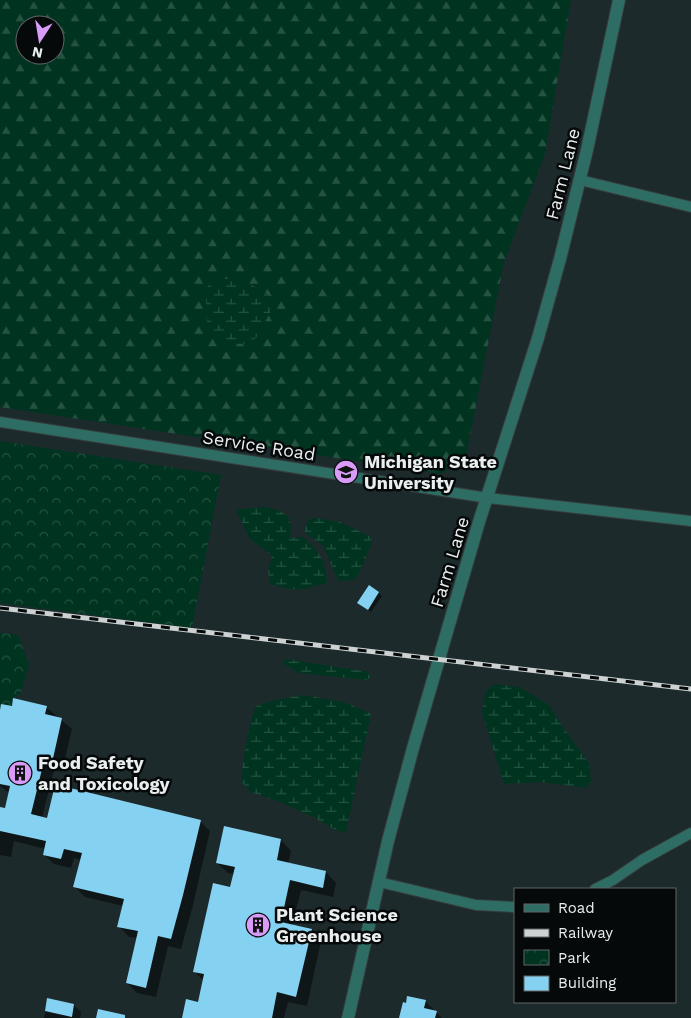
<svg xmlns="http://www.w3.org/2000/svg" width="691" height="1018" viewBox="0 0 691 1018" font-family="'Work Sans',sans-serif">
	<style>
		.built { fill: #1d2a2c; fill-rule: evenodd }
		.forest { fill: url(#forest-firs); fill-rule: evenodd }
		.wetland { fill: url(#wetland-marsh) }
		.park { fill: url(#park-crowns) }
		.shadow { fill: #0007 }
		.building { fill: #85d1f1 }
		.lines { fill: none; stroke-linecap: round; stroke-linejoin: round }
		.minor-casing { stroke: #363c3d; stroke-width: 12 }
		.tertiary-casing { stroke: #363c3d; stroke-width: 14 }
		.minor { stroke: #2e6d64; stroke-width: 10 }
		.tertiary { stroke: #2e6d64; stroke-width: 12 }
		.rail-casing { stroke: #ccd1d1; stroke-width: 5 }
		.rail { stroke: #060909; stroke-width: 3; stroke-dasharray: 9; stroke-linecap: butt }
		.labels { text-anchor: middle; stroke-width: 5; stroke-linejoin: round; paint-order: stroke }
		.street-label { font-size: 18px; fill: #eaeeee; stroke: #060909 }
		.poi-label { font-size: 18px; font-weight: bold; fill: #eaeeee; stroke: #060909; text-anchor: start }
	</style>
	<defs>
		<pattern id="forest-firs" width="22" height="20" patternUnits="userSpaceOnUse" patternTransform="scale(1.25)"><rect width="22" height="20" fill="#003420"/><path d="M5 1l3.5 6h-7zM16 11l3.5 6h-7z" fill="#255241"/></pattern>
		<pattern id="wetland-marsh" width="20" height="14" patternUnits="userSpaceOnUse" patternTransform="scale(1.25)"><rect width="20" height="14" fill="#003420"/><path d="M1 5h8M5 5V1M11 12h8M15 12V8" fill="none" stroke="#255241"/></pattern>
		<pattern id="park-crowns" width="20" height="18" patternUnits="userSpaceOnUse" patternTransform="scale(1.25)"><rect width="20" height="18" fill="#003420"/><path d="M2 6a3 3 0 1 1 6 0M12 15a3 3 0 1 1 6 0" fill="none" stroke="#255241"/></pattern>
	</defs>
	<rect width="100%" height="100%" fill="#191f20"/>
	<path class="built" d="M0,0H691V1018H0ZM25,25H55V55H25ZM515,889H675V1002H515Z"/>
	<path class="forest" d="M0,0H571L545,154L504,262L466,456L441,474L0,407ZM25,25H55V55H25Z"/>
	<path class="wetland" d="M209,278L244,280L270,296V313L256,338L244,344L227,343L207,327L206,300Z
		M264,507C285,511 294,515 290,538L303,537C321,554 325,559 327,584C318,584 311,588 303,589C292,590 281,588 271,584C267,574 268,567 272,558L270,554L250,539L237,512L239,509Z
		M316,518L340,522L371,537L372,543C365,556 363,569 354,580L339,581L323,546L306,533L304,529L309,519Z
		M286,659L368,672L371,677L366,680L299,673L284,664L283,660Z
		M495,684L519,687L549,705L564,729L589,763L591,781L586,788L542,782L504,784L482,712L486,691Z
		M303,695L344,702L371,714L346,832L337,831L315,818L280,802L250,792L241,781C244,755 247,731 256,706L272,701Z"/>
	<path class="park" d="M0,441L221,475L192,628L0,603Z
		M0,633L18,635L29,664L21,693L13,698L12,706L2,704L0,710Z"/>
	<path class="shadow" d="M379,593L382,596L371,612L362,606Z
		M13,707H46L72,729L62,772L54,770L42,818L200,821L210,831L193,905L181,949L168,946L156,997L137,993L127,983L137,938L129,937L119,926L123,906L85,897L75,887L81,860L74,858L71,868L54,864L44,854L45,849L14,841L11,857L0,855V808L6,809L9,793L0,786V716Z
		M281,840L291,851L288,864L326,872L336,883L333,897L301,890L292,926L311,930L321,941L307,1006L288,1002L284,1018H183L199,1003L204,981L194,971L231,888L234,874L228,873L217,863Z
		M48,1000L74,1005L81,1012L80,1018H44Z
		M425,1001L442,1018H400Z"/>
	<path class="building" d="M369,585L379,592L368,610L357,603Z
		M13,698L47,706L45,714L62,718L52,763L44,761L31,814L47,818L55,785H58L201,820L183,895L171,939L158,936L146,988L126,983L138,931L117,927L124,899L73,887L82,853L64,849L61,859L43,855L46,841L0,831V807L5,808L10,786L0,784V710L1,704L12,706Z
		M224,826L281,839L277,860L326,871L323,888L290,880L281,922L312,929L296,997L277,992L272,1018H182L186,999L198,1002L204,974L193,972L213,883L230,887L235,867L216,863Z
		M407,996L426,1000L424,1008L437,1011L435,1018H399L403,1002L406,1003Z
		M47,998L74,1004L72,1017L45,1011Z
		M98,1009L125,1015V1018H96Z"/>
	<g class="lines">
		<g class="minor-casing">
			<path id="minor" d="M580,180L691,207
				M0,422L488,498L691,521
				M379,882L476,905L515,907
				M595,889L613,880L642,860L691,833"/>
		</g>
		<g class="tertiary-casing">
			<path id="tertiary" d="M348,1018L388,841L413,748L479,522L538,338L560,259L587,150L619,0"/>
		</g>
		<use href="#minor" class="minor"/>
		<use href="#tertiary" class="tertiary"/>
		<g class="rail-casing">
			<path id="rail" d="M0,608L691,689"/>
		</g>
		<use href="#rail" class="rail"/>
	</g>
	<defs>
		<g id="university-disc" transform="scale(1.25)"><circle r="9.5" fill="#d89bf8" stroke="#060909"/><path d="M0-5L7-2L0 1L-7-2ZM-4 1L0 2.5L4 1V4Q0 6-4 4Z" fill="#111"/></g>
		<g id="building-disc" transform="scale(1.25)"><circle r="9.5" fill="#d89bf8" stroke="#060909"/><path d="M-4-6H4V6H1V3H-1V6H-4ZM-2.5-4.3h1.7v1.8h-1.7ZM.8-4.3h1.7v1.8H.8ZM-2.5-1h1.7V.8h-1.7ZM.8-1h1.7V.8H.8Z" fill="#111"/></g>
	</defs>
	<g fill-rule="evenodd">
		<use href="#university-disc" x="346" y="472"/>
		<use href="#building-disc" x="20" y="773"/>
		<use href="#building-disc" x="258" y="925"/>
	</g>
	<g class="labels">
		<g class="street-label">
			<text transform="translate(563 174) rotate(-76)" y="6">Farm Lane</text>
			<text transform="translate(259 446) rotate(9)" y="6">Service Road</text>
			<text transform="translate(450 562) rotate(-73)" y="6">Farm Lane</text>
		</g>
		<g class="poi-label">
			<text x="364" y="468">Michigan State<tspan x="364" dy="21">University</tspan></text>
			<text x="38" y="769">Food Safety<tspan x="38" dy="21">and Toxicology</tspan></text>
			<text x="276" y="921">Plant Science<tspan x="276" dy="21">Greenhouse</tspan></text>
		</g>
	</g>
	<rect x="514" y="888" width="162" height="115" fill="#060909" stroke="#616565"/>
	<rect x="524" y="904" width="25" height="8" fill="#2e6d64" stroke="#616565"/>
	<text x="558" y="913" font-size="15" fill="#eaeeee">Road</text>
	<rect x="524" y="929" width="25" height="8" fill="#ccd1d1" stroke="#616565"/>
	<text x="558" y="938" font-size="15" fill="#eaeeee">Railway</text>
	<rect x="524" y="950" width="25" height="15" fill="url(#park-crowns)" stroke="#616565"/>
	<text x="558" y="963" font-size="15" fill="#eaeeee">Park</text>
	<rect x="524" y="976" width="25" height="15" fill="#85d1f1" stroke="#616565"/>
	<text x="558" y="988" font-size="15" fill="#eaeeee">Building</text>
	<g transform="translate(40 40) rotate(192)"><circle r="24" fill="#060909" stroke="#616565"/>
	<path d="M0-4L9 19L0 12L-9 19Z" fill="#d89bf8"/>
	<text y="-8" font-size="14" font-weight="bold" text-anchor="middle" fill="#eaeeee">N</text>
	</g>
</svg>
